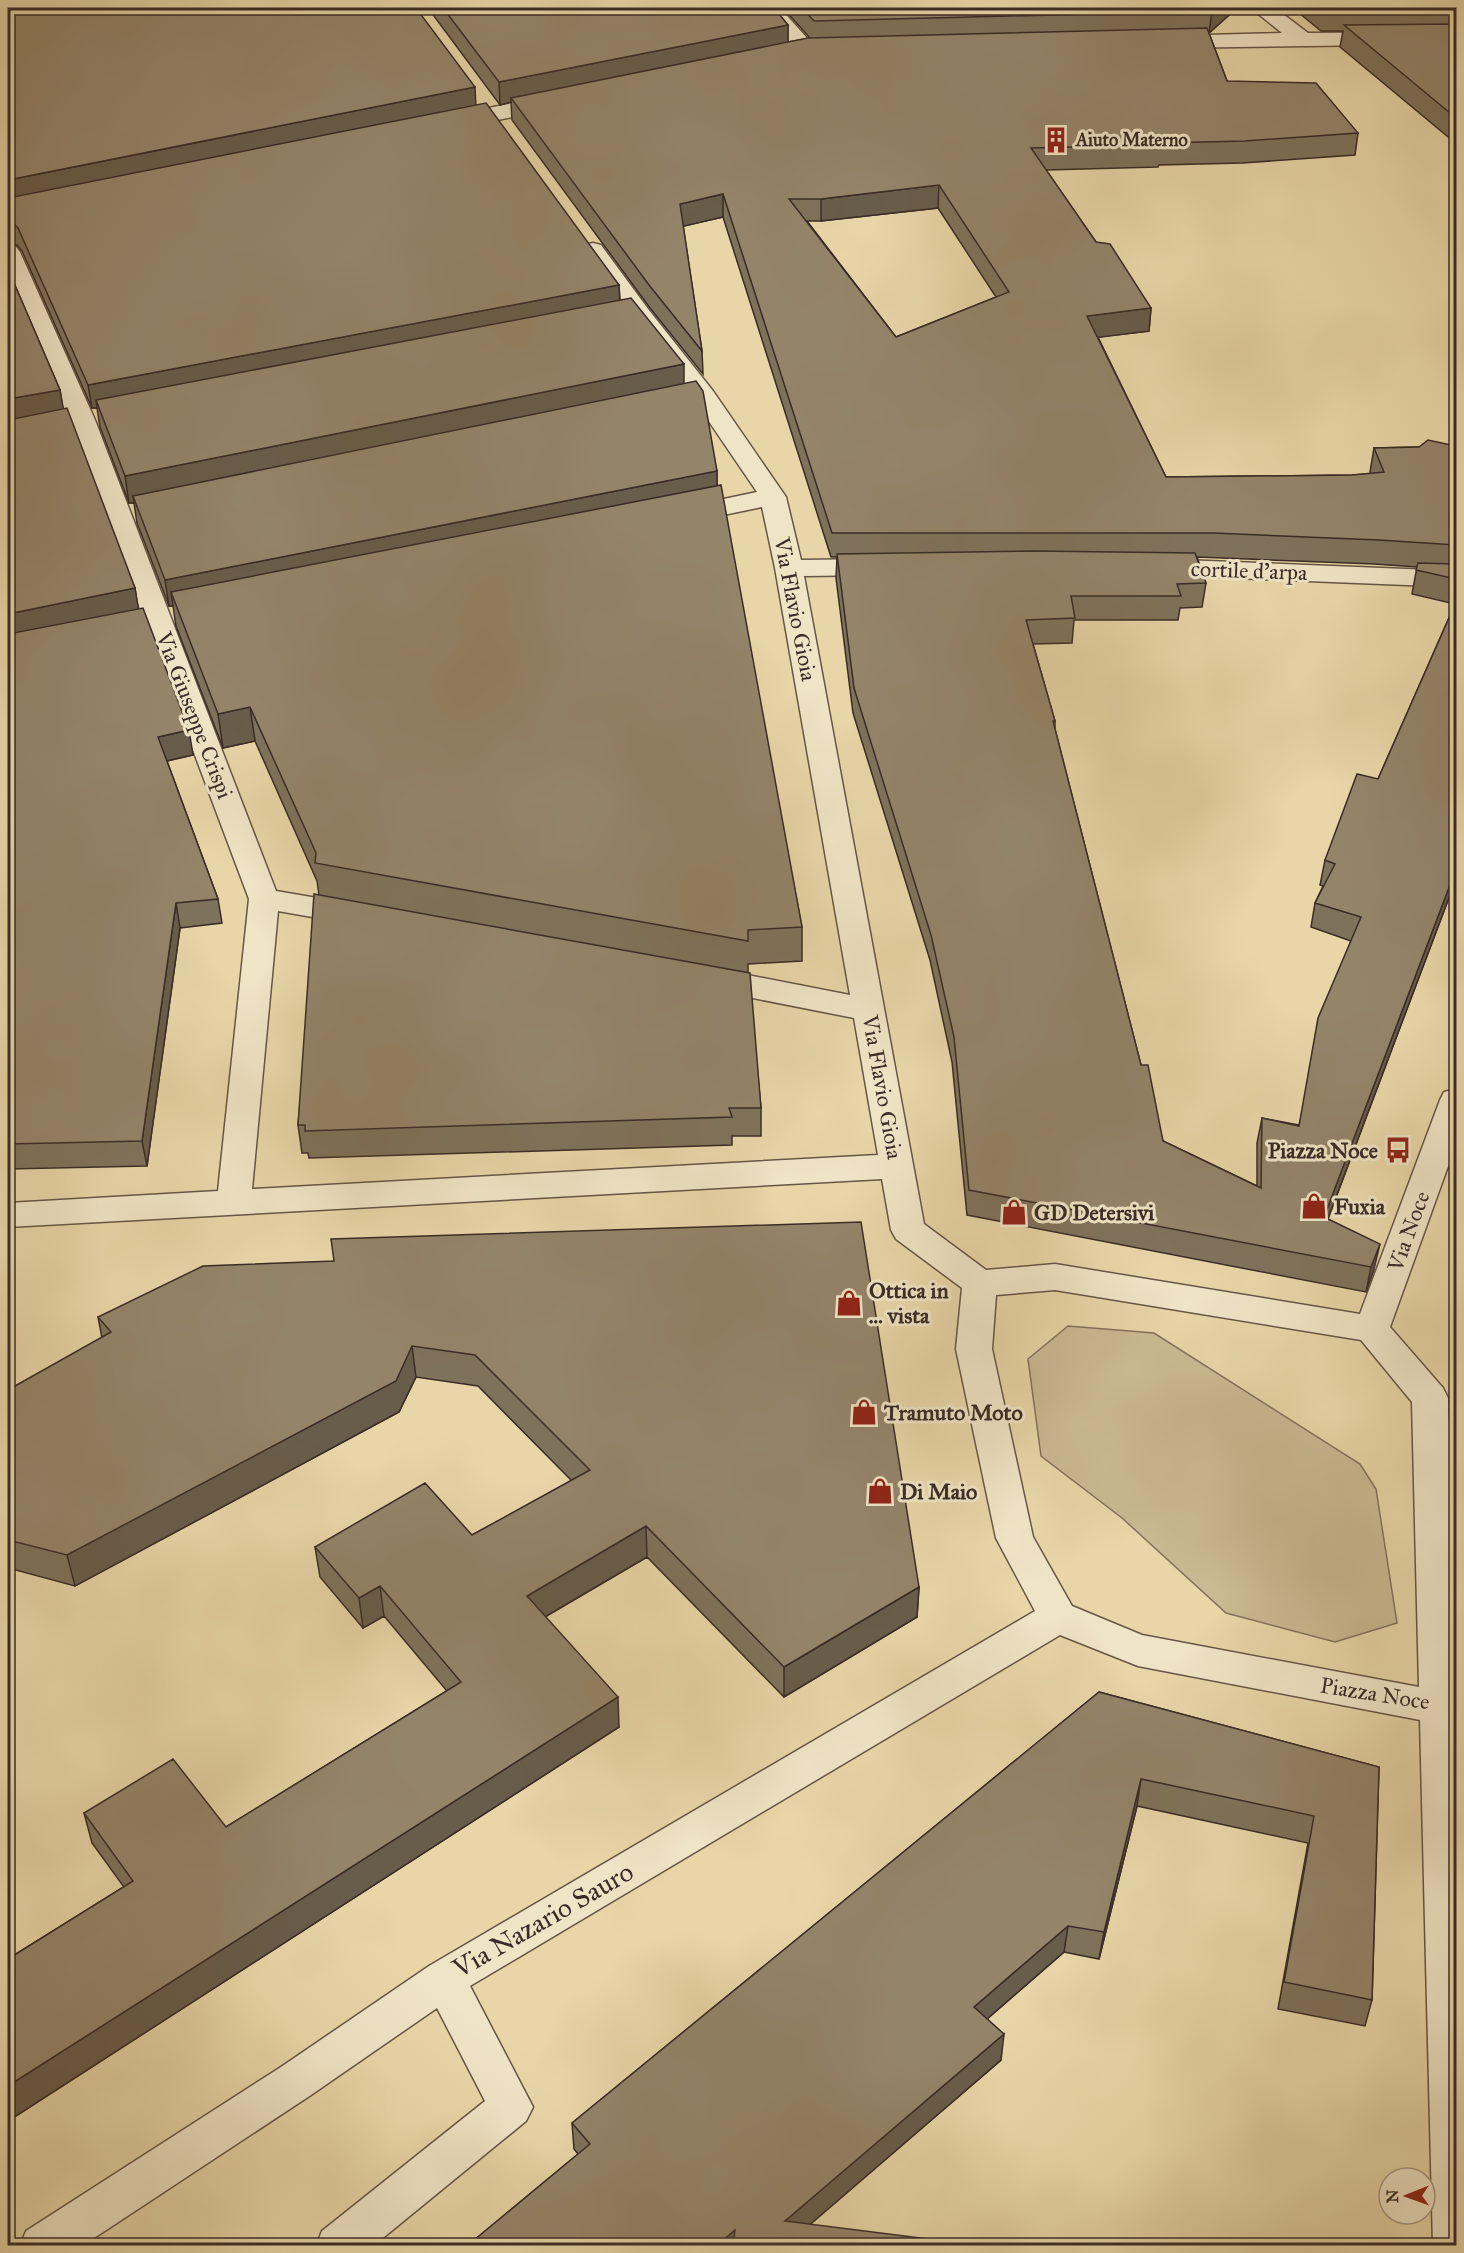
<svg xmlns="http://www.w3.org/2000/svg" width="1464" height="2253" viewBox="0 0 1464 2253" font-family="'IM FELL Great Primer',serif">
	<style>
		.green { fill: #cab992; stroke: #82725c; stroke-width: 1.5 }
		.lines { fill: none; stroke-linecap: round; stroke-linejoin: round }
		.minor-casing { stroke: #665646; stroke-width: 3 }
		.minor { fill: #f0e4c6; fill-rule: evenodd }
		.wall { fill: #7f725b; stroke: #3a2c26; stroke-width: 1.5; fill-rule: evenodd }
		.shaded-wall { fill: #685c4a; stroke: #3a2c26; stroke-width: 1.5 }
		.building { fill: #94846a; stroke: #3a2c26; stroke-width: 1.5; fill-rule: evenodd }
		.labels { text-anchor: middle; stroke-width: 6; stroke-linejoin: round; paint-order: stroke }
		.far-poi-label { font-size: 18px; font-weight: bold; fill: #3a2c26; stroke: #f0e4c6; text-anchor: start }
		.street-label { font-size: 22px; fill: #3a2c26; stroke: #f0e4c6 }
		.poi-label { font-size: 22px; font-weight: bold; fill: #3a2c26; stroke: #f0e4c6; text-anchor: start }
		.near-street-label { font-size: 27px; fill: #3a2c26; stroke: #f0e4c6 }
	</style>
	<rect width="100%" height="100%" fill="#e8d6a8"/>
	<filter id="stains"><feTurbulence type="fractalNoise" baseFrequency=".00333" numOctaves="4"/><feColorMatrix values="0 0 0 0 .2 0 0 0 0 .09 0 0 0 0 .02 0 0 0 .5 -.17"/></filter>
	<radialGradient id="worn" r=".72"><stop offset=".6" stop-color="#630" stop-opacity="0"/><stop offset="1" stop-color="#630" stop-opacity=".3"/></radialGradient>
	<path class="green" d="M1068,1326L1154,1333L1360,1464L1376,1489L1397,1623L1335,1642L1226,1613L1122,1518L1041,1456L1028,1359Z"/>
	<g class="lines">
		<g class="minor-casing">
			<path id="minor" d="M758,8H780L815,47L818,52L815,57L807,58L799,57Z
				M1251,8H1275L1308,33L1456,32V44L1167,48L1159,47L1156,42L1159,37L1167,36L1282,33Z
				M554,95L562,97L565,102L562,107L448,130L440,128L437,123L440,118L448,116Z
				M593,243L601,245L648,309L713,391L786,497L801,560L880,559L890,561L894,567L890,573L880,575L804,576L924,1224L986,1270L1055,1264L1360,1314L1440,1100L1444,1092L1456,1089V1144L1390,1327L1443,1388L1448,1398L1456,1644V2246H1433L1420,1720L1138,1666L1060,1635L470,1986L533,2107L526,2121L373,2246H316L322,2231L485,2101L437,2008L311,2095L82,2246H20L26,2231L281,2067L429,1966L1035,1611L996,1538L956,1349L962,1288L896,1239L891,1230L882,1179L8,1227V1203L218,1191L249,899L69,420L8,278V245L16,247L20,252L95,420L276,891L358,905L369,908L373,915L369,922L358,925L278,911L252,1189L878,1155L854,1018L707,989L696,985L691,978L696,971L707,967L850,995L775,568L762,507L680,524L671,522L667,516L671,510L757,492L695,401L630,319L581,250L585,245ZM1055,1290L1361,1340L1412,1402L1419,1687L1142,1635L1072,1606L1033,1537L992,1349L996,1295Z
				M1157,559L1456,571V587L1157,575L1147,573L1143,567L1147,561Z"/>
		</g>
		<use href="#minor" class="minor"/>
	</g>
	<path class="wall" d="M8,8L476,105L619,285L620,300L684,384L717,471V485L802,927V961L748,964V973L761,1108V1136H732V1145L309,1158L308,1153H302L298,1125L319,895L317,881L255,741L223,748L176,626L173,606H169L137,523L134,503H129L100,427L97,408H92L22,251L17,245L8,243Z
		M428,8H774L788,25V42L810,38L783,8H1237L1209,33L1227,81L1358,133L1355,155L1242,163L1159,165L1158,167L1046,170L1096,242L1151,308L1149,331L1098,337L1166,477L1352,475L1371,474L1370,472L1374,448L1456,446V879L1328,1219L1374,1269L1366,1292L967,1215L952,1062L930,960L853,713L836,578L837,557H831L723,217L683,226L702,351L703,374L650,308L512,120L511,102L500,105ZM938,208L996,297L896,337L807,221H821ZM1197,557L1374,564L1417,567L1412,594L1455,604L1378,779L1325,860L1320,885L1323,886L1315,903L1311,927L1351,941L1299,1125L1262,1118L1257,1143V1186L1163,1141L1141,1065L1055,729V721L1033,644L1072,643L1074,620H1178L1180,608L1202,607L1206,583Z
		M1293,8H1456V141H1453L1340,47L1343,31H1321Z
		M8,269L60,390L63,409L135,588L138,609L193,755L167,761L218,899L222,923L180,928L147,1166L8,1169Z
		M334,1261L919,1587L917,1617L784,1697L647,1557L545,1617L619,1727L8,2121V1959L124,1887L92,1843L84,1813L226,1827L447,1691L384,1616L363,1628L320,1577L315,1547L472,1535L572,1481L478,1386L416,1377L399,1412L75,1586L8,1568V1390L102,1338L98,1317Z
		M1099,1692L1379,1767L1372,2000L1365,2026L1278,2009L1308,1843L1137,1806L1099,1959L1064,1952L987,2019L1001,2060L810,2224L467,2246L578,2154L574,2149L572,2123Z"/>
	<path class="shaded-wall" d="M1215,8H1237L1209,33L1212,11Z
		M788,25V47L511,98V102L500,105L499,82Z
		M475,87L476,109L8,203V180Z
		M939,185L938,208L821,221V199Z
		M723,194V217L680,227V204Z
		M619,285L620,308L96,400L97,408H92L88,385Z
		M1151,308L1149,331L1085,339L1087,316Z
		M684,364V391L133,496L134,503H129L125,476Z
		M60,390L64,413L8,425V399Z
		M717,471V498L171,592L173,606H169L165,580Z
		M135,588L139,612L8,639V614Z
		M250,707L255,741L223,748L218,714Z
		M189,730L193,755L162,762L158,737Z
		M1456,869V879L1319,1242L1324,1217Z
		M176,903L180,928L147,1166L142,1141Z
		M1380,1244L1374,1269L1366,1292L1371,1267Z
		M412,1346L416,1377L399,1412L75,1586L67,1555Z
		M646,1526L647,1557L529,1626L527,1596Z
		M380,1586L384,1616L363,1628L359,1598Z
		M919,1587L917,1617L784,1697V1667Z
		M618,1697L619,1727L8,2121V2086Z
		M1141,1779L1137,1806L1099,1959L1104,1932Z
		M1068,1926L1064,1952L971,2033L974,2007Z
		M1004,2034L1001,2060L785,2246V2221Z
		M735,2230V2246H716Z"/>
	<path class="building" d="M8,8H416L475,87L8,180Z
		M443,8H774L788,25L499,82Z
		M802,8H1215L1212,11L814,21Z
		M1322,8H1456V9H1324Z
		M1456,24V118L1344,25Z
		M1207,28L1227,81L1316,83L1358,133L1245,141L1160,143L1161,145L1031,148L1096,242L1110,244L1151,308L1087,316L1166,477L1352,475L1384,472L1374,448L1419,447L1428,440L1456,446V545L1379,540L1214,533H832L723,194L680,204L702,351L649,285L511,98L808,38ZM939,185L1009,292L896,337L789,199H821Z
		M486,103L619,285L88,385L18,228L12,222L8,221V198Z
		M8,269L60,390L8,399Z
		M631,298L684,364L125,476L96,400Z
		M696,381L703,391L717,471L165,580L133,496Z
		M67,408L135,588L8,614V420Z
		M721,485L802,927L748,930V941L315,863L316,853L250,707L218,714L171,592Z
		M1034,551L1195,553L1206,583L1177,584L1181,596H1071L1075,618L1026,620L1055,721H1053L1141,1065H1148L1163,1141L1261,1188L1262,1118L1299,1126L1318,1018L1361,917L1315,903L1335,864L1325,860L1357,774L1378,779L1456,602V869L1324,1217L1380,1244L1371,1267L969,1190L954,1037L931,935L854,688L837,554Z
		M1418,563L1456,564V579L1416,570Z
		M143,608L189,730L158,737L218,899L176,903L142,1141L8,1144V634Z
		M314,894L750,973L761,1108H729L732,1117L305,1131V1125H298Z
		M861,1222L919,1587L784,1667L646,1526L527,1596L618,1697L8,2086V1959L133,1881L84,1813L173,1759L226,1827L461,1682L380,1586L359,1598L315,1547L425,1483L472,1535L590,1470L475,1355L412,1346L396,1381L67,1555L8,1540V1390L111,1332L98,1317L203,1266L334,1261L331,1239Z
		M1099,1692L1379,1767L1372,2000L1284,1982L1314,1816L1141,1779L1104,1932L1068,1926L974,2007L1004,2034L785,2221L984,2246H733L735,2230L716,2246H467L590,2144L572,2123Z
		M430,2239L437,2246H422Z"/>
	<defs>
		<g id="building-bare" transform="scale(2.07)"><path d="M-4-6H4V6H1V3H-1V6H-4ZM-2.5-4.3h1.7v1.8h-1.7ZM.8-4.3h1.7v1.8H.8ZM-2.5-1h1.7V.8h-1.7ZM.8-1h1.7V.8H.8Z" fill="#8f2418" stroke="#f0e4c6" stroke-width="2.5" paint-order="stroke"/></g>
		<g id="bus-bare" transform="scale(2.07)"><path d="M-5-6H5V4H4V6H2V4H-2V6H-4V4H-5ZM-3.5-4V0h7V-4ZM-3.5 1.2v1.5H-2V1.2ZM2 1.2v1.5H3.5V1.2Z" fill="#8f2418" stroke="#f0e4c6" stroke-width="2.5" paint-order="stroke"/></g>
		<g id="shop-bare" transform="scale(2.07)"><path d="M-5-2.5h2.3a2.7 3.5 0 0 1 5.4 0H5L5.5 6h-11ZM-1.5-2.5h3a1.5 2.3 0 0 0-3 0Z" fill="#8f2418" stroke="#f0e4c6" stroke-width="2.5" paint-order="stroke"/></g>
	</defs>
	<g fill-rule="evenodd">
		<use href="#building-bare" x="1056" y="140"/>
		<use href="#bus-bare" x="1398" y="1150"/>
		<use href="#shop-bare" x="1314" y="1206"/>
		<use href="#shop-bare" x="1014" y="1212"/>
		<use href="#shop-bare" x="849" y="1303"/>
		<use href="#shop-bare" x="864" y="1412"/>
		<use href="#shop-bare" x="880" y="1491"/>
	</g>
	<g class="labels">
		<g class="far-poi-label">
			<text x="1076" y="146">Aiuto Materno</text>
		</g>
		<g class="street-label">
			<text transform="translate(1249 570) rotate(2)" y="8">cortile d'arpa</text>
			<text transform="translate(796 609) rotate(79)" y="8">Via Flavio Gioia</text>
			<text transform="translate(195 715) rotate(69)" y="8">Via Giuseppe Crispi</text>
			<text transform="translate(883 1087) rotate(80)" y="8">Via Flavio Gioia</text>
			<text transform="translate(1408 1231) rotate(-70)" y="8">Via Noce</text>
			<text transform="translate(1375 1693) rotate(9)" y="8">Piazza Noce</text>
		</g>
		<g class="poi-label">
			<text x="1378" y="1158" text-anchor="end">Piazza Noce</text>
			<text x="1334" y="1214">Fuxia</text>
			<text x="1034" y="1220">GD Detersivi</text>
			<text x="869" y="1298">Ottica in<tspan x="869" dy="25">... vista</tspan></text>
			<text x="884" y="1420">Tramuto Moto</text>
			<text x="900" y="1499">Di Maio</text>
		</g>
		<g class="near-street-label">
			<text transform="translate(543 1920) rotate(-30)" y="9">Via Nazario Sauro</text>
		</g>
	</g>
	<rect width="1464" height="2253" fill="none" stroke="#e8d6a8" stroke-width="30"/>
	<rect x="9" y="9" width="1446" height="2235" fill="none" stroke="#3a2c26" stroke-width="3"/>
	<rect x="15" y="15" width="1434" height="2223" fill="none" stroke="#3a2c26" stroke-width="1.5"/>
	<g transform="translate(1407 2196) rotate(269)"><circle r="28" fill="#f0e4c6" stroke="#a79a86" stroke-width="1.5"/>
	<path d="M0-4.5L10 22L0 15L-10 22Z" fill="#8f2418"/>
	<text y="-9" font-size="16" font-weight="bold" text-anchor="middle" fill="#3a2c26">N</text>
	</g>
	<rect width="100%" height="100%" filter="url(#stains)"/>
	<rect width="100%" height="100%" fill="url(#worn)"/>
</svg>
